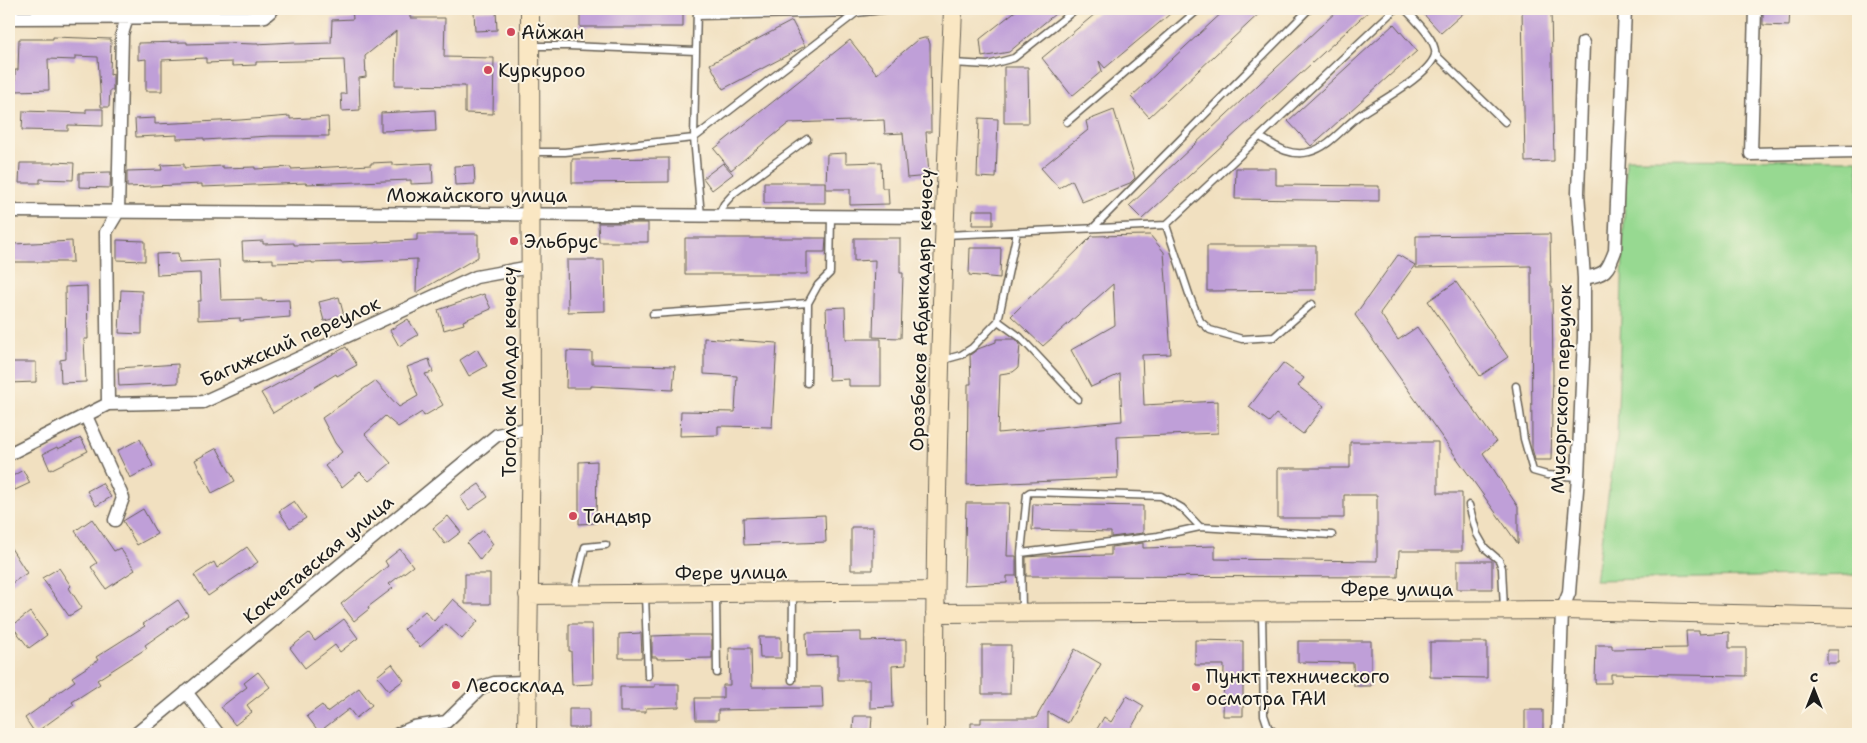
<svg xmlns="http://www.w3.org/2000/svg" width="1867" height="743" viewBox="0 0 1867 743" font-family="'Shantell Sans',sans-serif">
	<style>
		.green { fill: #97d991; stroke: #5a7a56 }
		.building { fill: #bf9fd8 }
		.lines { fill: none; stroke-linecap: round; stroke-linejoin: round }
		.lane-casing { stroke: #676155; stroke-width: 9 }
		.street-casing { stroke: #676155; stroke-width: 15 }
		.secondary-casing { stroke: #676155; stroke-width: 20 }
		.lane { stroke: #fff; stroke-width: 6 }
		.street { stroke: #fff; stroke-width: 12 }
		.secondary { stroke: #fae7c3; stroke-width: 18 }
		.poi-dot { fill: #d1495b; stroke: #fcf5e5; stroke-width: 2 }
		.labels { text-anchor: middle; stroke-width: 4; stroke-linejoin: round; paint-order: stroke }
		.poi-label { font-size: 19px; fill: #1c1c1c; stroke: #fcf5e5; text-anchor: start }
		.street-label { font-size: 19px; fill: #1c1c1c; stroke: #fcf5e5 }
	</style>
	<rect width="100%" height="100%" fill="#fcf5e5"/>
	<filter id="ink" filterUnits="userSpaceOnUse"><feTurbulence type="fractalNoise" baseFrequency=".02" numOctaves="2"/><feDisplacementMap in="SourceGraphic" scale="10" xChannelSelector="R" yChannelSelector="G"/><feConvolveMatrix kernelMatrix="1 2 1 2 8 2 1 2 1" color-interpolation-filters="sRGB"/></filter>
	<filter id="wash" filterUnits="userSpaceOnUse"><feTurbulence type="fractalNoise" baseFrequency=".0096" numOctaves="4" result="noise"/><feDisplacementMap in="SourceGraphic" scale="20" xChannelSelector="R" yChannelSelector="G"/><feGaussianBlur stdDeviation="1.12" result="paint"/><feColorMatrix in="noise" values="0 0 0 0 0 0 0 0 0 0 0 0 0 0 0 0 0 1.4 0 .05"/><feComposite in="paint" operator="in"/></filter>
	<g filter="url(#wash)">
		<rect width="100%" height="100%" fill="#f1e0c0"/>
		<path class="green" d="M1626,159L1858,160V575L1595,580L1617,439Z"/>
		<g id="blocks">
			<path class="building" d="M352,9H410V18H445L444,57L494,58L493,114L465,113V86L395,85L396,31L365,56L366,77L359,78L360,110L342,111L341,94H346L344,60L256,62V65L232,66V62L206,63V58L162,60V91H146V59L138,60V43L187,42V44L225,43L255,44L295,42V44L331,43L332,20L353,19Z
				M580,9H683V27H580Z
				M1018,9H1061L1009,52L982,57L980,39Z
				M1101,9H1176L1105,68L1099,61L1102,71L1072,96L1042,58Z
				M1226,9H1264L1149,117L1131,97Z
				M1339,9H1371L1142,219L1129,206Z
				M1419,9H1468L1441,33Z
				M1522,9H1551L1554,161L1525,162Z
				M1763,9H1790L1789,26L1763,25Z
				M496,10L497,30L475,31L474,11Z
				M792,21L805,46L723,89L710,64Z
				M1394,24L1417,51L1311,146L1288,121Z
				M53,37L111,39L110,75L113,74V90H110L109,107H101L98,57L75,56V60L48,59L49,90L15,91V70H18L19,39H53Z
				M924,38H928L930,44L931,132H926L929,176L907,178L903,133L885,134L884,120L789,123L731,170L714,149L850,40L877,74L917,40Z
				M1004,67H1028L1029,123H1004Z
				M86,109H103V126L68,125V131L22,130L23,111L86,113Z
				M435,110L436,131L414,132V130L381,131V113Z
				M1114,110L1135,178L1130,183L1082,202L1072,180L1059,188L1041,168L1088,130L1086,121Z
				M290,116V119L328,117L329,136H270L204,140V138L177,139V135L136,137L135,119L155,118V124L240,120Z
				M979,118L998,119L996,178L977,177Z
				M846,153V163L881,162L882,188H888L889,204L850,205V189H826L827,154Z
				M669,158V182L572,183V159Z
				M55,162L74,163L73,180L40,179V183H19L20,163H55Z
				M392,162V165L432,163L433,183L411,184V180L306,184V183L202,187V184L127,187V171L162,170L161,165L184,164V168L223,166V168L255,167V169L291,167V169L371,165V163Z
				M723,163L733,174L712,190L703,178Z
				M474,165L475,184L455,185L454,166Z
				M1236,168H1276V185L1379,186V201L1235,199Z
				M109,172H111L110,188L79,187V173Z
				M764,182H825V203H764Z
				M973,210H993V225H972Z
				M598,223H648V242H599Z
				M417,234H478V257L416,293L417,259L341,263V262L312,263V262L273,263V259L243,260L242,242L263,241V244L294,243V245L376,243V242L417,240Z
				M1550,234L1551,286H1552L1553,375L1551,460H1535L1532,448L1531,266L1416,268V236Z
				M1150,235L1164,252L1171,354L1142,355L1144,405L1218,401V433L1117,437L1118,478L967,485L968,384H971L970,355L978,349L996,342V339H1014L1020,344L1018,368L1013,372L1000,374L998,433L1122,421L1120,374L1091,387L1071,350L1115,325L1113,284L1043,346L1011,316L1092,236Z
				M685,238H826L825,252H807V274H685Z
				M854,238H900V273H903L901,338L873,337L875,260L854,261Z
				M117,240L145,241V261L117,260Z
				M72,241L73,262H14L13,244Z
				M1207,246H1316V290L1207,291Z
				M970,248H1001L1000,278L969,275Z
				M178,253L179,262L219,260L221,300L262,299V301L289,300L290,317L240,321V318L198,320V301H201L200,273L157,275L156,254Z
				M1398,255L1415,265L1380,313L1398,340L1417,327L1496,442L1483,453L1518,507V544L1355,315Z
				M567,260H604L605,311L568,312Z
				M1456,282L1508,357L1480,376L1428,301Z
				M87,286L88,339H84L86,382L61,383L60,360L66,359L65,287Z
				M121,290L142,291V334L119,333Z
				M484,294L491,309L463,321L464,324L444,330L438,310Z
				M339,297L344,316L324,321L319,302Z
				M845,307L846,339H881V386H849V379L829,380L826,308Z
				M408,319L418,335L399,346L390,330Z
				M704,338L777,343L772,427L718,426V435L680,436L681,411L735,412L737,376L704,374Z
				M346,347L357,365L337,376L336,374L273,413L261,393Z
				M477,349L487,366L469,376L460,360Z
				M567,351L592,352V364L675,366L673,390L591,386V388H566Z
				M429,359L433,372L425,374L443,405L424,416L422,412L398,427L385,416L365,434L391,463L369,481L360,472L342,487L325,466L342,452L335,443L322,418L375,381L399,407L418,396L407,367Z
				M9,362H36V382L9,383Z
				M1283,363L1304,378L1298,386L1324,406L1303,434L1276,414L1269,422L1249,407Z
				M178,364V383L119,386L118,368Z
				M81,438L88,451L50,470L43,454L57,447L58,449Z
				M140,439L153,466L130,478L117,451Z
				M1350,442H1438V493H1462V551H1399L1398,577L1026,576V557L1041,556L1111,555V547L1143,543V548L1215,546V559L1377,561V495H1344V518H1278V468H1350Z
				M217,448L235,481L212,493L195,460Z
				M597,461L596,523L579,524V462Z
				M23,470L30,483L15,490L9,478Z
				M102,483L111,497L96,506L87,491Z
				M479,484L488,497L469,510L460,497Z
				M294,501L306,518L290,528L279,511Z
				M966,503H1009L1007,556H1016V576H1007V583L964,585Z
				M1033,504L1143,506V533L1111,537V532L1032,530Z
				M143,509L157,534L137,545L123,521Z
				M825,515L826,542L744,545L743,518Z
				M448,516L461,532L445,544L433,528Z
				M92,519L114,551L120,548L135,570L106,589L91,567L97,563L75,531Z
				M851,527H873V570H851Z
				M483,530L493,544L480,560L467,543Z
				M9,545L27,573L9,585Z
				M247,547L258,562L208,596L194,575L214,562L217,568Z
				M400,549L413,566L389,584L393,588L368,607L369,609L354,621L341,604L388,566L385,561Z
				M1457,561H1492V589H1457Z
				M59,568L71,586L69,588L82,608L69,616L42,578Z
				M465,574H490V604H465Z
				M453,599L478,621L462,639L446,624L420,647L404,629L425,611L434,621Z
				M178,600L188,615L145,645L147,648L97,680L100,684L72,702L74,705L35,733L25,718L50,700L49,699L75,681L72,677L98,660L96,657L145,626L143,624Z
				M30,612L47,635L29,648L12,626Z
				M344,619L358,638L340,652L335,645L305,668L290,648L309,633L315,641Z
				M569,624H592L593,684L572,685L571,651H569Z
				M1686,631H1699V634L1729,632V648H1746V676L1611,674V683H1595L1596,645H1612V649L1687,648Z
				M861,632V641L906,640V665L892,666L893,707L870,708V680H838V655L807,656L806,633Z
				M641,633L642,658H619V634Z
				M680,635H712V658L657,659V657H652V636Z
				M759,637H781V658H760Z
				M1195,640L1243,641V716H1223L1224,665H1195Z
				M1298,641H1371V686H1354L1353,663L1298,662Z
				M1430,642H1487V678L1430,677Z
				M982,645H1011L1010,694H982Z
				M729,648H751L752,687H822L823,708L718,710V720H696L695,698H723V685H730Z
				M1075,649L1101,664L1068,723L1048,712V734H971V723H981V718H1036Z
				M1827,650H1838V663H1827Z
				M392,664L404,680L389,691L377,676Z
				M258,672L270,687L247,705L252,712L235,725L221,707L247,687L244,683Z
				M655,684H679V707L646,708V712H620V687H655Z
				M359,688L372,705L356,718L349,709L319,732L307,716L322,705L327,712Z
				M1127,696L1144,706L1129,732L1133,734H1094L1104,717L1111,722Z
				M569,709H589V728H569Z
				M1525,710H1543V734H1525Z
				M854,716H872L871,731L853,730Z"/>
		</g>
	</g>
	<g filter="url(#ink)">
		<use href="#blocks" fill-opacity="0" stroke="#676155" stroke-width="1"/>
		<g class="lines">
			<g class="lane-casing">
				<path id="lane" d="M697,9L694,138L701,216
					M697,16L856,13L891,9
					M532,46H568L696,51
					M1435,54L1505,122
					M952,63L988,65L1014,58L1076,9
					M1067,122L1199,9
					M1260,137C1275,146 1290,157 1309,152C1330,147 1344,126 1361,114C1378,102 1429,76 1435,55C1438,41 1414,19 1405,9
					M533,152H565L694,138L856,13
					M718,216L724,204L734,193L807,139
					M1166,225L1190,297L1200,321L1210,330L1242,339L1274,337L1312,304
					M1093,228L1309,9
					M945,235L1166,225L1395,9
					M653,314L808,303
					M998,321L1020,337L1078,399
					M943,360L961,355L972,348L998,321L1017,232
					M807,383L808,303L818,285L830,273L831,216
					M1516,386L1524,439L1533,471L1547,475L1578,477
					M1469,505L1477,534L1485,548L1499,560L1502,568L1504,609
					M1021,553L1158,536L1200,527L1332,535
					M574,593L585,547L606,545
					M645,595L648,676
					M716,595L717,673
					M1022,612L1021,553L1027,494L1030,492L1161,496L1182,508L1200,527
					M1262,613L1264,715L1268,727L1276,734
					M792,680L793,594"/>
			</g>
			<g class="street-casing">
				<path id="street" d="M1755,9L1751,154L1858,152
					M9,18L259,17L265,16L273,9
					M9,211L944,217
					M1584,278C1606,274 1607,272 1615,251L1625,9
					M108,404L106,232L118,212L122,34L127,18V9
					M86,416L123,498L115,520
					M9,454L108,404L203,402L476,277L530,267
					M186,692L218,734
					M136,734L497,435L531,428
					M398,734L414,727L446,722L482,687L494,683L527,682
					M1558,734L1562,610L1569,593L1578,477L1584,337V278L1578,193L1583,43"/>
			</g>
			<g class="secondary-casing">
				<path id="secondary" d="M528,595L935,591
					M935,613L1562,610L1858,617
					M527,734L531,428L530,9
					M935,734C934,492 943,251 953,9"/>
			</g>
			<use href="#lane" class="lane"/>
			<use href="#street" class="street"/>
			<use href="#secondary" class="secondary"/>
		</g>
	</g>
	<g class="poi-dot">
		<circle cx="511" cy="32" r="5"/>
		<circle cx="488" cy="70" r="5"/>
		<circle cx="514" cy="241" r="5"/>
		<circle cx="573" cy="516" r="5"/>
		<circle cx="456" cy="685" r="5"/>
		<circle cx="1196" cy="687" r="5"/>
	</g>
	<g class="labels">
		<g class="poi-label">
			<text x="521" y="39">Айжан</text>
			<text x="498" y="77">Куркуроо</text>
			<text x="524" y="248">Эльбрус</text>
			<text x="583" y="523">Тандыр</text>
			<text x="1206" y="683">Пункт технического<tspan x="1206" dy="22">осмотра ГАИ</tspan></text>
			<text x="466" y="692">Лесосклад</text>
		</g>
		<g class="street-label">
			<text x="477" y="202">Можайского улица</text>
			<text transform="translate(921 310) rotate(-88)" y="7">Орозбеков Абдыкадыр көчөсү</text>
			<text transform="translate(290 341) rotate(-24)" y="7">Багижский переулок</text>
			<text transform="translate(509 372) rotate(-90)" y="7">Тоголок Молдо көчөсү</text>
			<text transform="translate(1561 389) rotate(-88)" y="7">Мусоргского переулок</text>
			<text transform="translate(318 559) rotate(-40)" y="7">Кокчетавская улица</text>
			<text transform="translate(731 572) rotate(-1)" y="7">Фере улица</text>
			<text x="1397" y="596">Фере улица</text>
		</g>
	</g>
	<rect width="1867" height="743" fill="none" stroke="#fcf5e5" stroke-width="30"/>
	<g transform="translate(1814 690)" stroke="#fcf5e5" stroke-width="4" paint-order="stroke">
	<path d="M0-4L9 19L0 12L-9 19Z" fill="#1c1c1c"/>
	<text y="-8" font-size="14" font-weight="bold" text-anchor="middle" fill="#1c1c1c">С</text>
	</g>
</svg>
